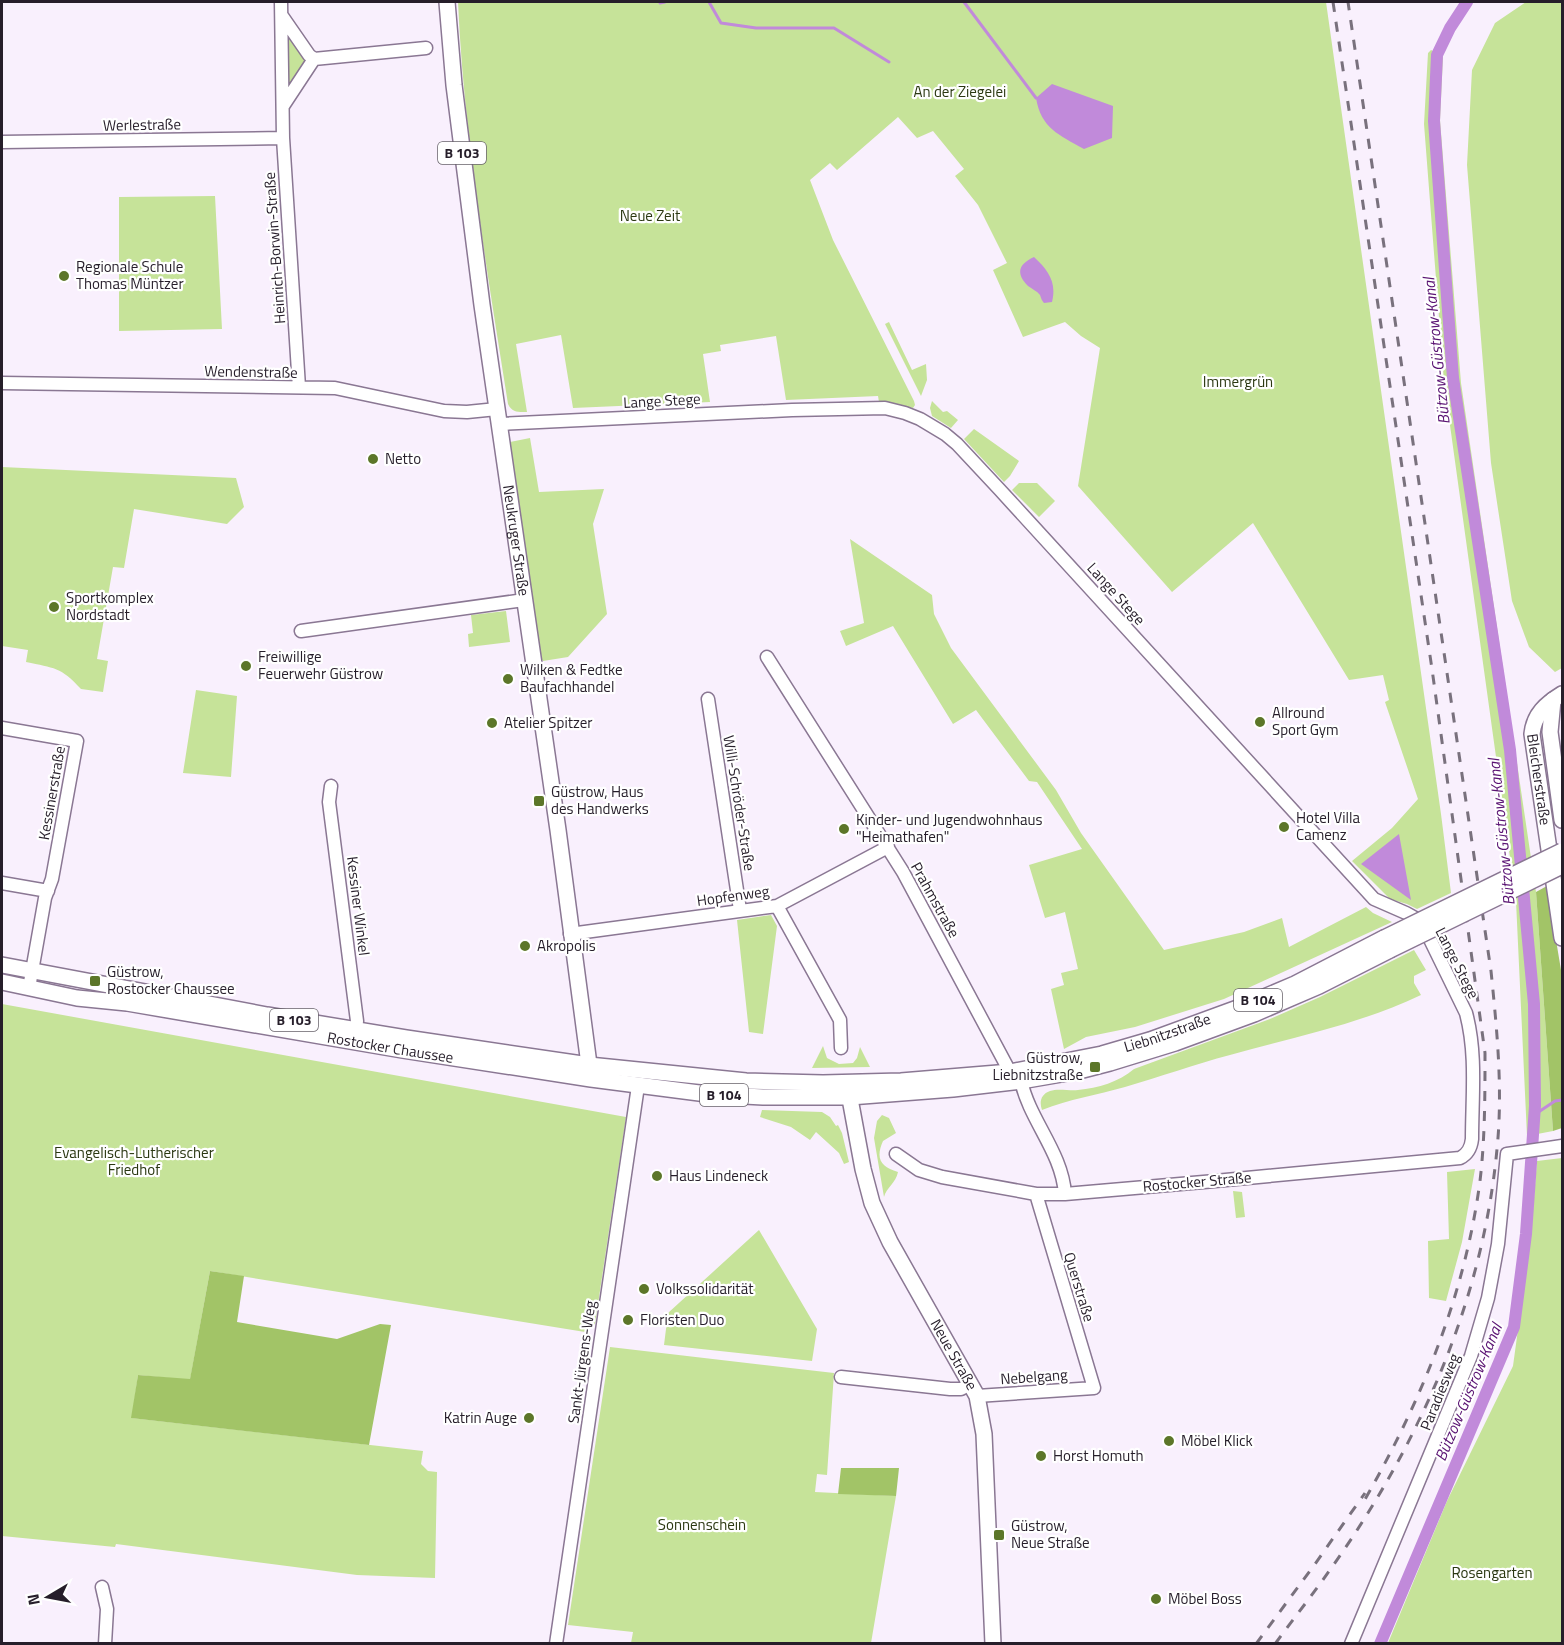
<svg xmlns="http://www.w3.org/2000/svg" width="1564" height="1645" viewBox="0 0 1564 1645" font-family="'Titillium Web',sans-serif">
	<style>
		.green { fill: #c6e399 }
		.forest { fill: #a2c467 }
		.water { fill: #c18ada }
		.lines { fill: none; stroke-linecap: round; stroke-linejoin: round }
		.stream { stroke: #c18ada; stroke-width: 3 }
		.canal { stroke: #c18ada; stroke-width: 12 }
		.minor-casing { stroke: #8a7793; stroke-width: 15 }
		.major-casing { stroke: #8a7793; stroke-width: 18 }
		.minor { stroke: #fff; stroke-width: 12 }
		.major { stroke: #fff; stroke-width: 15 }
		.rail { stroke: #79717d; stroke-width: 3; stroke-dasharray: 10 10; stroke-linecap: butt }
		.major-bridge-casing { stroke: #8a7793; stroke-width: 18; stroke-linecap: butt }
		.major-bridge { stroke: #fff; stroke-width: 15 }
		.poi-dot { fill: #5c7629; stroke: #fff; stroke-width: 2 }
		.labels { text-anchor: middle; stroke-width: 4.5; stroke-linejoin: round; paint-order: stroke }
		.shield { fill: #fff; stroke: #67626a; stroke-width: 1.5 }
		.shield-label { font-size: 14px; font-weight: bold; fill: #261e2a }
		.park-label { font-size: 15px; fill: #2b3812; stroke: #fff }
		.street-label { font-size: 15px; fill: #261e2a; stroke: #fff }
		.poi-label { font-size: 15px; fill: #261e2a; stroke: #fff; text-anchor: start }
		.water-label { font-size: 16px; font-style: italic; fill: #5a1373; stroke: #fff }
	</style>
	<rect width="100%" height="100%" fill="#f9f0fd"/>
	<path class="green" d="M458,2H1326L1441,814L1451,893L1417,909L1407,904L1390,899L1352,861L1392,828L1418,799L1385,702L1389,700L1383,675L1349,680L1253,523L1172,592L1078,486L1100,348L1081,336L1065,322L1023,337L993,270L1007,263L978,205L955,176L964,169L933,131L917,138L898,117L837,170L830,163L810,180L833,240L914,401L915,405L913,408L879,402L878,396L786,400L776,336L720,345L721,351L703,354L710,402L573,408L561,335L516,344L527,412C519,412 512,413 508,404C487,270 464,137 458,2Z
		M1526,2H1562V668L1555,672L1529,647L1512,601L1491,463L1467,165L1472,70L1495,23Z
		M288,34L305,59V63L288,88Z
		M1431,50L1443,56L1440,120L1461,383L1536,892L1553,1131L1527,1136L1516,901L1444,382L1424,124L1428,53Z
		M215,196L222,329L119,331V197Z
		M889,322L912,370L926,364L927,380L921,396L885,324Z
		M932,401L943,412L947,411L958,420L951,428L932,416L930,408Z
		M974,429L1019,461L1010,476L1004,482L964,439Z
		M530,438L539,492L604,489L593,524L607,614L568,657L543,661L539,656L510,442Z
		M2,467L236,478L244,507L227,524L134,509L124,568L113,567L97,659L108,661L103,692L81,689C61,667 54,668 26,662L28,650L2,646Z
		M1019,483H1037L1055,501L1039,517L1012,490Z
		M850,539L932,595L934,614L951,648L1056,790L1081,833L1164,950L1244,932L1282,918L1289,947L1366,907L1373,913L1392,922L1224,999L1135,1027L1086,1037L1064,1049L1051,989L1064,985L1061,973L1078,969L1065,912L1045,918L1029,865L1082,849L1037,782L1029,781L976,710L953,724L893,626L846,646L840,631L864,623Z
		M506,611L510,642L469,647L468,634L473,633L471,615Z
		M196,690L237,696L231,777L183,773Z
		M771,915L777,926L763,1034L749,1032L737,920Z
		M1414,950L1426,970L1414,976V983L1421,995C1360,1024 1295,1037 1230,1055C1195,1064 1160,1077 1125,1087C1097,1095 1069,1099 1042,1110C1039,1102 1041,1094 1050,1091C1058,1088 1069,1091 1078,1090C1098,1088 1119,1082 1134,1069L1270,1019L1320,997Z
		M2,1004L626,1117L595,1324L585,1332L210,1271L190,1380L138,1375L132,1418L423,1451L421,1464L428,1471L437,1472L435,1578L357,1575L116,1544L115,1547L2,1536Z
		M823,1046L827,1058L839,1064L853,1063L857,1058L860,1047L870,1067L812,1068Z
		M762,1110L822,1112L830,1117L836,1126L838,1125L842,1133L849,1162L844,1164L839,1153L816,1132L810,1140L791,1127L760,1117Z
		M882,1115L889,1118L896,1133L883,1141C875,1159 881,1167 898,1172C896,1183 886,1188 884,1197L874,1138L877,1121Z
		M1562,1158V1643H1388L1447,1501L1513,1366L1531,1234L1537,1161Z
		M1475,1169L1462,1242L1446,1301L1429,1298L1428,1241L1449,1239L1447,1172Z
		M1233,1191L1242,1192L1245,1217L1236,1218Z
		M759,1230L817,1329L812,1361L664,1345L668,1313Z
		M610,1347L834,1373L827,1475L817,1474L815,1492L896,1496L871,1643H631L633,1632L568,1625Z"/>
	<path class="forest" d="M1547,886L1562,976V1128L1553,1131L1536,892Z
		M210,1271L244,1276L237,1322L337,1339L380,1324L391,1325L369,1445L131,1418L138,1375L190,1379Z
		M841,1468H899L896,1496L838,1494Z"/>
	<path class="water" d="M1052,84L1113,106L1112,138L1084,149C1059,135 1041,128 1036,98Z
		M1034,257C1048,270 1057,282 1052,302L1044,303C1042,301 1041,298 1040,295C1037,291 1032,289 1028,286C1015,273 1019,264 1034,257Z
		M1399,834L1411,900L1361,864Z"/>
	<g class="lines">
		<path class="stream" d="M709,2L721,23L756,28H834L889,62
			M964,2L1036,98
			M660,3L665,2
			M1534,1115L1555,1101L1562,1100"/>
		<path class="canal" d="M1380,1644L1514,1327L1526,1234L1535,1106L1534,1004L1510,750L1453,378L1434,121L1437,55L1450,28L1467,2"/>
		<g class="minor-casing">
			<path id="minor" d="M281,2L283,138L299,387
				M282,16L309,55L314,59L426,48
				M283,106L314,59
				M2,142L283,138
				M2,383L335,388L444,411L467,412L497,409
				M499,424L792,410L885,408L905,413L920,419L945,434L957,444L1000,490L1374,899L1406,913L1415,918L1425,929L1466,1013C1477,1054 1472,1097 1472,1139C1471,1148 1468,1154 1460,1158L1215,1181L1065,1194H1036L942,1177L919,1170L896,1154
				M301,631L524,600
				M767,657L903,872L1010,1072
				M708,699L740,910
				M2,728L77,741L52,879L45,898L29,988
				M331,786L329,802L357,1021L356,1030
				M2,883L48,891
				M777,906L840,1020L841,1048
				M570,934L777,906L888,847
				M1021,1081C1030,1121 1062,1152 1065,1194
				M841,1377L950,1389H961L971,1384
				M977,1396L1094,1388L1036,1194
				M102,1587L107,1609L105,1644
				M556,1644L638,1086
				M1351,1644L1471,1356L1488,1298L1498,1244L1507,1154L1562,1146"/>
		</g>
		<g class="major-casing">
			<g id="major">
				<path id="s1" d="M447,2L454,85L482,305L558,830L590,1072"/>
				<path id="s2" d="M1562,694C1546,704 1534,714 1532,734L1562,938"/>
				<path d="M1553,700L1550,732L1562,820"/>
				<path id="s3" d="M2,965L267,1015L406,1038L589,1065L746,1081L823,1083L901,1081L1010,1072L1102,1054L1150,1040L1243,1006L1295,984L1384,938"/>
				<path id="s4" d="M2,982L77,998L127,1003L402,1050L591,1079L707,1094L763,1097H850L953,1089L1021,1081L1079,1071L1110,1063L1175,1043L1254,1014L1319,986L1390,950"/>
				<path id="s5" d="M848,1088L863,1169L872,1203L890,1242L977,1396L984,1434L993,1644"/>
			</g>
		</g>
		<use href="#minor" class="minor"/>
		<use href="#major" class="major"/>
		<path class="rail" d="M1333,2L1432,669L1485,1053C1485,1096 1485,1139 1480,1181C1465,1295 1421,1402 1364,1501
			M1256,1644L1315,1564L1365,1493
			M1275,1644C1294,1618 1314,1593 1332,1567C1420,1443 1483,1300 1497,1149C1503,1090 1497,1030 1491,971L1348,2"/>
		<g class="major-bridge-casing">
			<path id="major-bridge" d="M1384,938L1562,851
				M1390,950L1562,866"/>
		</g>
		<use href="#major-bridge" class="major-bridge"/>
	</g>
	<g class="poi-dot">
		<circle cx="64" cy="276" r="6"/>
		<circle cx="373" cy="459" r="6"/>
		<circle cx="54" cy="607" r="6"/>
		<circle cx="246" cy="666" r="6"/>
		<circle cx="508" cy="679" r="6"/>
		<circle cx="1260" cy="722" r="6"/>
		<circle cx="492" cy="723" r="6"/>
		<rect x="533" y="795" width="12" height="12" rx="3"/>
		<circle cx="1284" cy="827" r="6"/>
		<circle cx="844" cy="829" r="6"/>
		<circle cx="525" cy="946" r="6"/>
		<rect x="89" y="975" width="12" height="12" rx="3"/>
		<rect x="1089" y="1061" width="12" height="12" rx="3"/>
		<circle cx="657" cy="1176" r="6"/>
		<circle cx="644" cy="1289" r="6"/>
		<circle cx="628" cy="1320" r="6"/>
		<circle cx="529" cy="1418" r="6"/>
		<circle cx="1169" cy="1441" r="6"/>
		<circle cx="1041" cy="1456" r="6"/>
		<rect x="993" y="1529" width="12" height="12" rx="3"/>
		<circle cx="1156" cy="1599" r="6"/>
	</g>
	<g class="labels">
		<g class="shield">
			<rect x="438" y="142" width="48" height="22" rx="4.5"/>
			<rect x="1234" y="989" width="48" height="22" rx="4.5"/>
			<rect x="270" y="1009" width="48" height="22" rx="4.5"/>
			<rect x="700" y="1084" width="48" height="22" rx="4.5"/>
		</g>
		<g class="shield-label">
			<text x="462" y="158">B 103</text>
			<text x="1258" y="1005">B 104</text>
			<text x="294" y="1025">B 103</text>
			<text x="724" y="1100">B 104</text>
		</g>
		<g class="park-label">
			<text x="960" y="97">An der Ziegelei</text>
			<text x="650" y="221">Neue Zeit</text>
			<text x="1238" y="387">Immergrün</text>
			<text x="134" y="1158">Evangelisch-Lutherischer<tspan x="134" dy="17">Friedhof</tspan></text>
			<text x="702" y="1530">Sonnenschein</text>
			<text x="1492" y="1578">Rosengarten</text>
		</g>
		<g class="street-label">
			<text transform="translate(142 125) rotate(-1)" y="5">Werlestraße</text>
			<text transform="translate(275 248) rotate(-94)" y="5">Heinrich-Borwin-Straße</text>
			<text transform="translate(251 372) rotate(1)" y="5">Wendenstraße</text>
			<text transform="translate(662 401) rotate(-3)" y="5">Lange Stege</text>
			<text dy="5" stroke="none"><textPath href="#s1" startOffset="543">Neukruger Straße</textPath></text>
			<text transform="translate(1116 594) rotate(48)" y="5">Lange Stege</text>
			<text dy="5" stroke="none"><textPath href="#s2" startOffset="98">Bleicherstraße</textPath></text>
			<text transform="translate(52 793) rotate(-80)" y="5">Kessinerstraße</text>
			<text transform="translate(739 803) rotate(81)" y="5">Willi-Schröder-Straße</text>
			<text transform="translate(733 896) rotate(-8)" y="5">Hopfenweg</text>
			<text transform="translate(935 900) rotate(61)" y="5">Prahmstraße</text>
			<text transform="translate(358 906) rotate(83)" y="5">Kessiner Winkel</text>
			<text transform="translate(1457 963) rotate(63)" y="5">Lange Stege</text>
			<text dy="5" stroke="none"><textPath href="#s3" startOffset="1180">Liebnitzstraße</textPath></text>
			<text dy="5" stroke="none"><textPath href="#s4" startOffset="394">Rostocker Chaussee</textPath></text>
			<text transform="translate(1197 1182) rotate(-5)" y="5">Rostocker Straße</text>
			<text transform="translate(1079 1287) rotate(73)" y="5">Querstraße</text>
			<text dy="5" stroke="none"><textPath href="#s5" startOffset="290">Neue Straße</textPath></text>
			<text transform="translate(582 1362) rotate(-82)" y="5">Sankt-Jürgens-Weg</text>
			<text transform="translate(1034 1377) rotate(-4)" y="5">Nebelgang</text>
			<text transform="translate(1440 1392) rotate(-68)" y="5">Paradiesweg</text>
		</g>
		<g class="poi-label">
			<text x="76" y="272">Regionale Schule<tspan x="76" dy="17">Thomas Müntzer</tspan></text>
			<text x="385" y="464">Netto</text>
			<text x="66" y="603">Sportkomplex<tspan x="66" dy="17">Nordstadt</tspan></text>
			<text x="258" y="662">Freiwillige<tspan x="258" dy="17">Feuerwehr Güstrow</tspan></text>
			<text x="520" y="675">Wilken &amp; Fedtke<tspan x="520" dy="17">Baufachhandel</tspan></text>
			<text x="1272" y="718">Allround<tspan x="1272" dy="17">Sport Gym</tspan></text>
			<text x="504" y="728">Atelier Spitzer</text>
			<text x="551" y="797">Güstrow, Haus<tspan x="551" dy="17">des Handwerks</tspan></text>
			<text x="1296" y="823">Hotel Villa<tspan x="1296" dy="17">Camenz</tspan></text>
			<text x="856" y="825">Kinder- und Jugendwohnhaus<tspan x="856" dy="17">"Heimathafen"</tspan></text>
			<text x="537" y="951">Akropolis</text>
			<text x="107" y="977">Güstrow,<tspan x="107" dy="17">Rostocker Chaussee</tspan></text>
			<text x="1083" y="1063" text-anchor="end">Güstrow,<tspan x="1083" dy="17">Liebnitzstraße</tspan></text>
			<text x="669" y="1181">Haus Lindeneck</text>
			<text x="656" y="1294">Volkssolidarität</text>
			<text x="640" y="1325">Floristen Duo</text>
			<text x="517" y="1423" text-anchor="end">Katrin Auge</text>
			<text x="1181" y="1446">Möbel Klick</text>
			<text x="1053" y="1461">Horst Homuth</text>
			<text x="1011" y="1531">Güstrow,<tspan x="1011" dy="17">Neue Straße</tspan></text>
			<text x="1168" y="1604">Möbel Boss</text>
		</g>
		<g class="water-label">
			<text transform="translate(1436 351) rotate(-96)" y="6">Bützow-Güstrow-Kanal</text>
			<text transform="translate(1501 832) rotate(-96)" y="6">Bützow-Güstrow-Kanal</text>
			<text transform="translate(1468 1392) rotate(-67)" y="6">Bützow-Güstrow-Kanal</text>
		</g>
	</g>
	<rect width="1564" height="1645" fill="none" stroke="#261e2a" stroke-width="6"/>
	<g transform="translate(48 1597) rotate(260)" stroke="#ffffff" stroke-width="4.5" paint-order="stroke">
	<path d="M0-4.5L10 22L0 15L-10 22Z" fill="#261e2a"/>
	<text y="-9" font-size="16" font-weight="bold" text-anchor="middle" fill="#261e2a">N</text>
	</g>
</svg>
